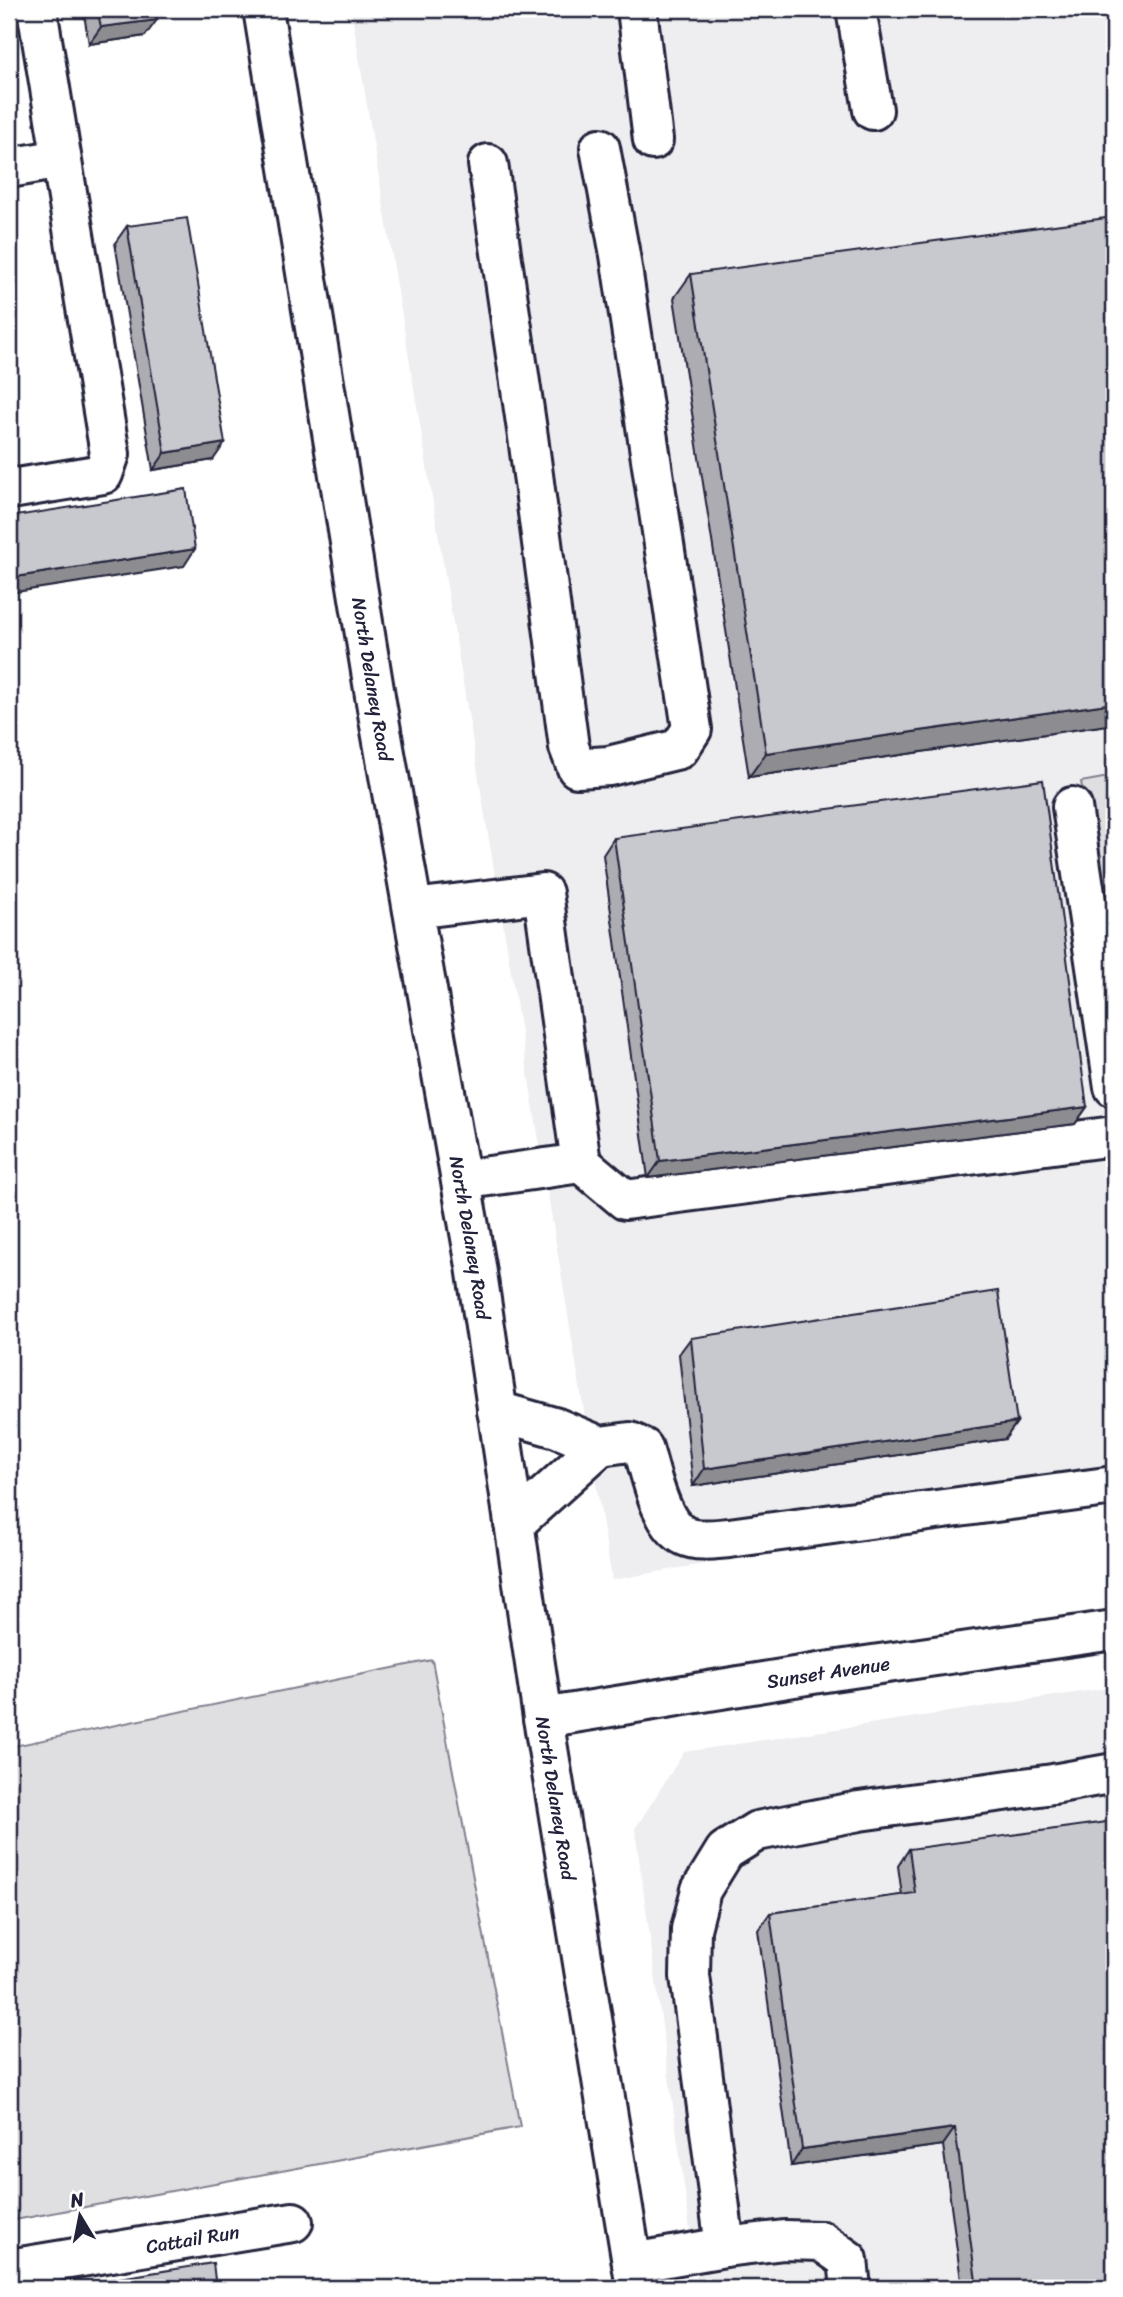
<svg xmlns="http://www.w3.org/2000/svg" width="1123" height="2297" viewBox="0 0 1123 2297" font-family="Sriracha,sans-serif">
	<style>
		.built { fill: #eeeef1 }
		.green { fill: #dfdfe2; stroke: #80808e; stroke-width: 2 }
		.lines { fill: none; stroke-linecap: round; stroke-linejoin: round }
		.minor-casing { stroke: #22223b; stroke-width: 44 }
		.minor { stroke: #fff; stroke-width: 38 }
		.wall { fill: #acacb2; stroke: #22223b; stroke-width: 2 }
		.shaded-wall { fill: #8c8c91; stroke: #22223b; stroke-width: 2 }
		.building { fill: #c8c8cf; stroke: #22223b; stroke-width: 2 }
		.labels { text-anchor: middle; stroke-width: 6; stroke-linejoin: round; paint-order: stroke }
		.street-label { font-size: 19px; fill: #22223b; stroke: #fff }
	</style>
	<rect width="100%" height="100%" fill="#fff"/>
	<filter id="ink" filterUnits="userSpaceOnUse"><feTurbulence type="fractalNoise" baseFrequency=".0143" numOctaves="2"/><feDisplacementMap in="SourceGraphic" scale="14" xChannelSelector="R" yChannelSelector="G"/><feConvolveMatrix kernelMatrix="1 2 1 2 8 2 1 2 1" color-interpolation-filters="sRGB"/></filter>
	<g filter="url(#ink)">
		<path class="built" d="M351,9H1114V1492L612,1580Z
			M1114,1687V2288H698L635,1829L684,1752Z"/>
		<path class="green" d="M1114,776V954L1081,782Z
			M432,1660L520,2127L9,2221V1747Z"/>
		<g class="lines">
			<g class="minor-casing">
				<g id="minor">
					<path id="s1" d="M263,9L377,708L476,1266L543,1718L636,2288"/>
					<path d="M637,9L653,140"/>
					<path d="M856,9L873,110"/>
					<path d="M488,164L528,437L569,747L577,768L609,766L679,749L692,729L620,255L600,148"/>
					<path d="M9,168L61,159"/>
					<path d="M9,486L11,489L103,474L110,454L37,9"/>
					<path d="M1072,807L1114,1087"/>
					<path d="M413,909L543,893L581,1163L461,1180"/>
					<path d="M581,1163L625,1200L1114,1136"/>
					<path d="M497,1411L557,1428L600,1446L630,1442L643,1448C651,1473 660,1525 685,1536C697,1542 716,1539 729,1538L1114,1486"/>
					<path d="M514,1524L600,1446"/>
					<path id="s2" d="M543,1718L825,1672L1114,1630"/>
					<path d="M725,2247L690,1976L691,1929L701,1890L725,1851L757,1831L859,1811L1053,1784L1114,1773"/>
					<path d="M632,2263L725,2247L784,2240L821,2241L848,2260L851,2288"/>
					<path id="s3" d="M9,2269L293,2222"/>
				</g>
			</g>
			<use href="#minor" class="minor"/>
		</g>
		<path class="wall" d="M83,9H155L145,36L89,44Z
			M127,226L213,460L153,470L115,243Z
			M691,274L1114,724L749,777L674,298Z
			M614,838L1087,1107L1075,1124L648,1178L603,855Z
			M691,1338L1017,1422L1005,1439L693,1486L679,1354Z
			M909,1849L1114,2288H962L943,2145L791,2166L758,1930L770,1913L902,1895L898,1866Z"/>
		<path class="shaded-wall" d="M157,20L145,36L89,44L101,27Z
			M225,443L213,460L153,470L165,453Z
			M195,549L184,566L9,593V578Z
			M1114,703V724L749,777L766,753Z
			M1087,1107L1075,1124L648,1178L660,1161Z
			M1017,1422L1005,1439L693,1486L704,1469Z
			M955,2128L943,2145L791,2166L802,2149Z"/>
		<path class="building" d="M97,9H155L157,20L101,27Z
			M1114,217V703L766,753L691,274Z
			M187,218L225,443L165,453L127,226Z
			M186,489L195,549L9,578V517Z
			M1043,780L1087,1107L660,1161L614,838Z
			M998,1291L1017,1422L704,1469L691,1338Z
			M1114,1821V2288H977L955,2128L802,2149L770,1913L915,1893L909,1849Z
			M213,2263L216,2288H58Z"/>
	</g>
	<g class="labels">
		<g class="street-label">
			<text dy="7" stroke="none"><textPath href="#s1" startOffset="679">North Delaney Road</textPath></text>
			<text dy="7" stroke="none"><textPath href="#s1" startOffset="1246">North Delaney Road</textPath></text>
			<text dy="7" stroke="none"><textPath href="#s2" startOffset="289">Sunset Avenue</textPath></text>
			<text dy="7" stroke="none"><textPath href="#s1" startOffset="1813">North Delaney Road</textPath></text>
			<text dy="7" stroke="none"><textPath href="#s3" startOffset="186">Cattail Run</textPath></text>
		</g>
	</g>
	<rect width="1123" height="2297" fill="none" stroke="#fff" stroke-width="35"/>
	<rect x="18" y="18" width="1088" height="2262" fill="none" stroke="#22223b" stroke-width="2.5" filter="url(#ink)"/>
	<g transform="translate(80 2216) rotate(350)" stroke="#ffffff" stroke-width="5" paint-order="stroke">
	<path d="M0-5L12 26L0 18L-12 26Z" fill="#22223b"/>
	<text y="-10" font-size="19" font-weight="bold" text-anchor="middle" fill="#22223b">N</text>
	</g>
</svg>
